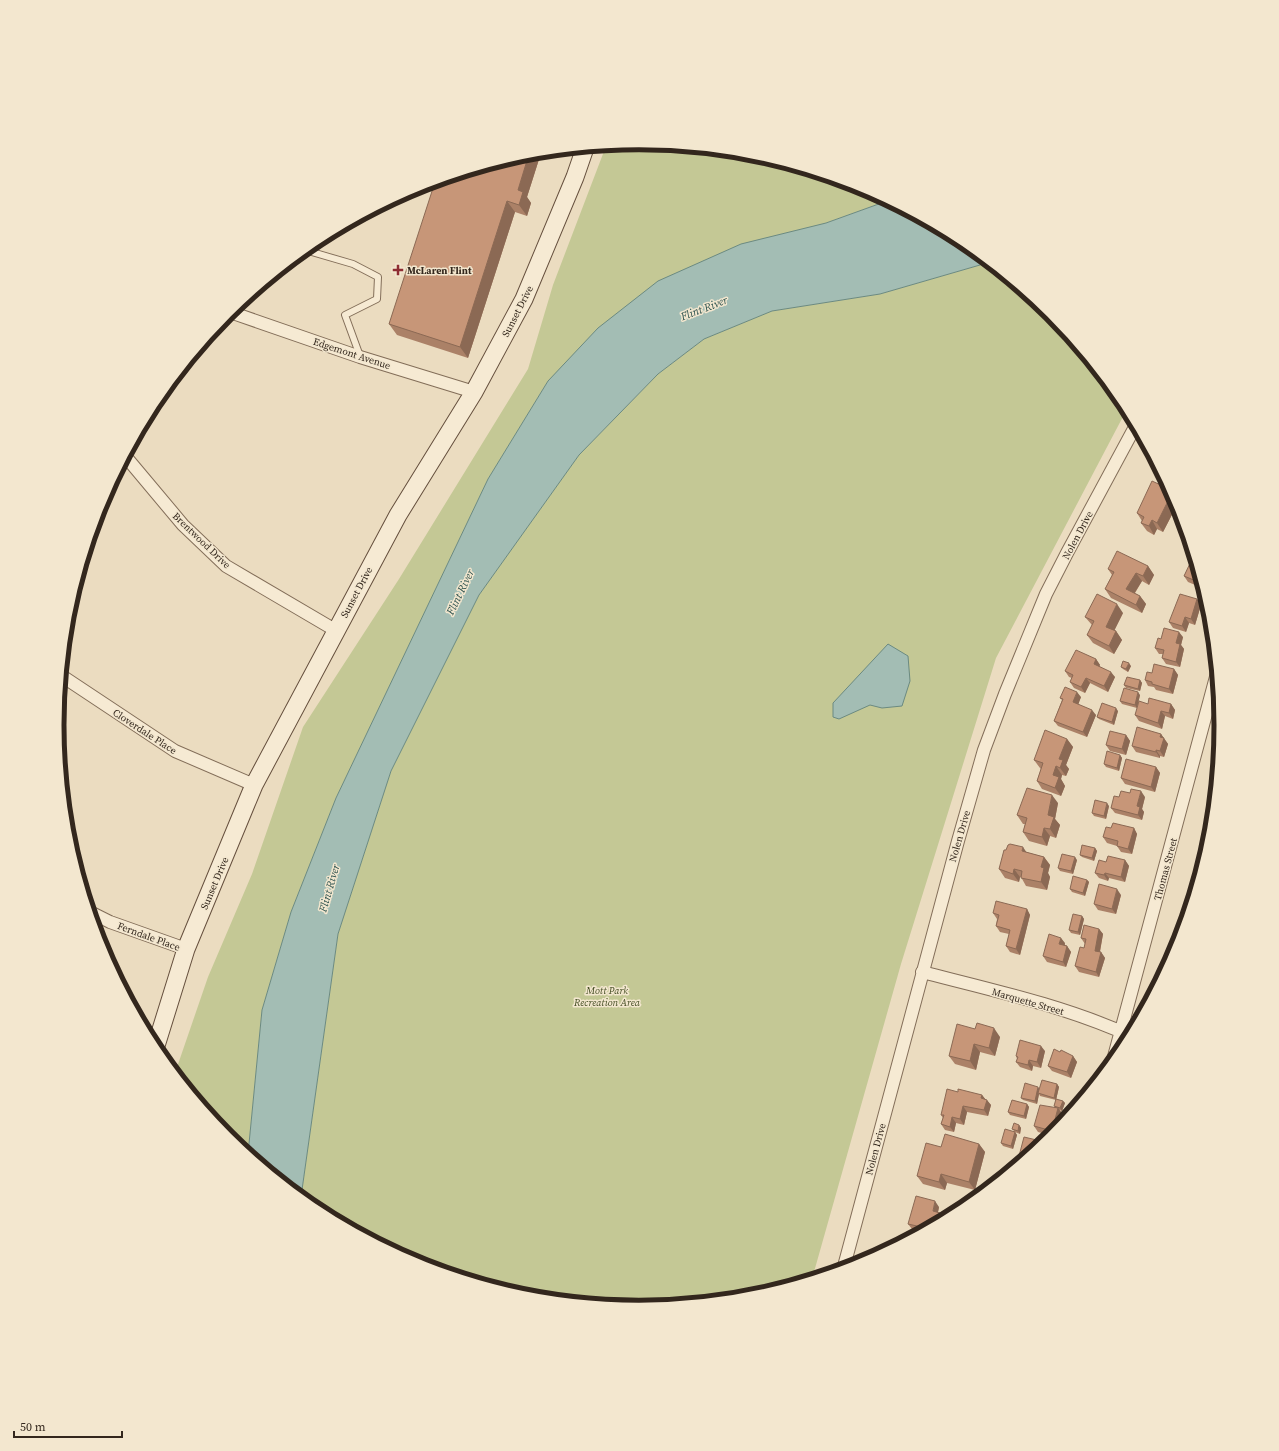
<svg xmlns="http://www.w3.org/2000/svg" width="1279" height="1451" viewBox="0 0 1279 1451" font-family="'Source Serif 4',serif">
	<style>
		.green { fill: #c4c895 }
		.water { fill: #a3bdb4; stroke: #6b8a81 }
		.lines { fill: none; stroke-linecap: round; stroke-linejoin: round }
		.lane-casing { stroke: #836e59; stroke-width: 8 }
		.street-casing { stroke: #836e59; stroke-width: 14 }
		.secondary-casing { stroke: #654f3d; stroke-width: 19 }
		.lane { stroke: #f6ead3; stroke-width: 6 }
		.street { stroke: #f6ead3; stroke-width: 12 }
		.secondary { stroke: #f6ead3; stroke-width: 17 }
		.wall { fill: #ab8167 }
		.shaded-wall { fill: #8b6954 }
		.building { fill: #c79678; stroke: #8b6954 }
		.poi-dot { fill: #8e2d32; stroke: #f3e7cf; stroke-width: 1.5 }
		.labels { text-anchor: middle; stroke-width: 3; stroke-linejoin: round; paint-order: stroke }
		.poi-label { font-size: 10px; font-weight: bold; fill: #33271d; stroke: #f3e7cf; text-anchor: start }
		.street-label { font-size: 10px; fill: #33271d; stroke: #f3e7cf }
		.park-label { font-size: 10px; font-style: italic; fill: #464f25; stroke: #f3e7cf }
		.water-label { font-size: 11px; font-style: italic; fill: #2d524e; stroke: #f3e7cf }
		.rim { fill: none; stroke: #33271d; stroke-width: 5 }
	</style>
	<rect width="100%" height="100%" fill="#ebdcc0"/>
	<path class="green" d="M640,143L753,154L863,187L887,201L826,223L548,381L488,479L336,798L291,912L262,1010L248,1154L227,1137L175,1073L208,977L252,874L303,727L399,579L528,369L553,285L606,146Z
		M987,261L1052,314L1127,409L996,658L901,964L812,1279L753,1297L639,1308L526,1297L416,1264L316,1210L301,1197L338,934L391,771L479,595L579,455L658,374L704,339L772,311L880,294L980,265Z"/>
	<path class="water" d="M887,201L963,241L987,261L980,265L880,294L772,311L704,339L658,374L579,455L479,595L391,771L338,934L301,1197L248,1154L262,1010L291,912L336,798L488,479L548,381L598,328L658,281L741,244L826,223Z
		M888,644L908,656L910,681L902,706L882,708L870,705L839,719L833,717V703Z"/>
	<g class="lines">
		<g class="lane-casing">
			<path id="lane" d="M305,250L353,264L378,277L377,299L345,315L360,356"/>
		</g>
		<g class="street-casing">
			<path id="street" d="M230,312L360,357L474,392
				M126,457L183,525L226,566L335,630
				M62,676L175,751L254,785
				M90,912L110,922L186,949
				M922,972C992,990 1065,1006 1131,1036
				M1112,1064L1217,673
				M843,1270L958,841L984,750L1005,694L1046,594L1067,553L1136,425"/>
		</g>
		<g class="secondary-casing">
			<path id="secondary" d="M155,1049L186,949L254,785L398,515L474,392L524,299L575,177L585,148"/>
		</g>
		<use href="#lane" class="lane"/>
		<use href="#street" class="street"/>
		<use href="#secondary" class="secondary"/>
	</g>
	<path class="wall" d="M541,153L527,197L531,203L527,216L515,212L468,358L397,335L389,324L526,154Z
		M1167,482L1178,503L1163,532L1157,529L1154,535L1147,531L1141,523L1142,521L1137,513L1165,487Z
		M1194,555L1202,583L1200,587L1188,582L1184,576Z
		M1148,566L1154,575L1149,585L1142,581L1135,593L1140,596L1146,604L1142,613L1111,598L1105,589L1112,575L1108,569Z
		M1197,599L1201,605L1195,625L1189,623L1186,632L1173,628L1169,622Z
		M1123,613L1114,631H1116L1122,640L1114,654L1093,643L1087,635L1092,625L1085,617Z
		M1183,637L1181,645L1184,649L1180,667L1166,664L1162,658L1163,654H1159L1155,648L1161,639Z
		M1096,659L1100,665L1099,666L1115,677L1108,692L1090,683L1085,693L1074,688L1070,682L1072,678L1069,677L1065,671Z
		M1131,666L1128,672L1123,669L1121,667Z
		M1174,669L1178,675L1173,694L1156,690L1154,687L1148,686L1145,680L1152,673Z
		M1140,680L1142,683L1140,691L1126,688L1124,685Z
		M1140,695L1137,708L1122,704L1120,701Z
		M1081,697L1078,704L1096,715L1087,737L1058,726L1054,721L1062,700L1060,698Z
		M1148,704H1171L1175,710L1173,719L1165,716L1162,729L1139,721L1135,715Z
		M1118,711L1114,725L1099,719L1097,717Z
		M1161,734L1168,744L1164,757L1160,756V758L1136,752L1132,746Z
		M1126,735L1130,741L1126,755L1110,751L1106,745Z
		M1067,739L1073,747L1066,765L1069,769L1066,776L1062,775L1061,779L1065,786L1061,796L1042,789L1037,781L1041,769L1040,768L1034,760Z
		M1120,755L1122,758L1119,771L1106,767L1104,764Z
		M1156,767L1160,773L1155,792L1125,784L1121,778Z
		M1145,797L1142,809L1144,812L1142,820L1115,813L1111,808Z
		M1215,799L1213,821L1209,816Z
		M1058,803L1055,819L1060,825L1056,838L1050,836L1047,846L1029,841L1023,832L1025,824H1023L1017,815Z
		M1109,806L1106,819L1094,816L1092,813Z
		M1111,828H1134L1137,834L1132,854L1121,852L1117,846L1107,843L1103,837Z
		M1206,837L1211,839L1205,858L1202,854Z
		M1095,848L1097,851L1094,861L1082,857L1080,855Z
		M1006,850L1026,852L1044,857L1050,865L1048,873L1050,877L1047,890L1026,886L1021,877H1020L1019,882L1005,878L999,869Z
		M1077,860L1073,874L1060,871L1058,868Z
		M1125,860L1129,866L1125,882L1109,878L1108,881L1099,878L1095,873L1106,862Z
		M1087,880L1089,882L1085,896L1072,892L1070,889Z
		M1121,895L1116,914L1098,910L1094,904Z
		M1027,909L1030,915L1020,955L1010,952L1006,946L1009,934L1000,932L996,926L997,919L993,913Z
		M1082,916L1084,919L1080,935L1071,933L1069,930Z
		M1099,929L1103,934L1100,952H1101L1105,958L1099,977L1079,972L1075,966L1084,948L1085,944L1081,938Z
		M1065,943V945L1067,946L1071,952L1066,967L1047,962L1043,956Z
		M975,1029L1000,1037L995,1056L980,1052L976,1070L955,1064L949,1056Z
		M1045,1051L1041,1068L1033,1066L1032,1071L1020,1067L1016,1062L1017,1059L1016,1056Z
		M1073,1056L1077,1062L1071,1078L1052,1071L1048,1066Z
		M1057,1084L1059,1087L1056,1100L1040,1096L1039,1094L1037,1104L1023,1100L1021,1098L1040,1089Z
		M958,1092L982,1095L985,1099L991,1105L988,1116L967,1112L964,1125L956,1123L954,1132L945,1130L941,1124L943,1118L941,1115Z
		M1063,1101L1065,1103L1062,1111L1059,1110L1062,1113L1057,1130L1053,1136L1038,1132L1034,1126L1055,1107L1054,1106Z
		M1027,1104L1029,1107L1026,1119L1010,1115L1008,1112Z
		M1019,1125L1021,1128L1020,1134L1015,1132L1017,1135L1013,1149L1003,1146L1001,1143L1014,1131L1012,1129Z
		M1045,1142L1023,1161L1019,1156Z
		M979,1144L985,1152L975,1190L947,1183L945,1190L923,1184L917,1176L941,1147Z
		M939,1207L938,1212L940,1213L944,1219V1220L922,1232L912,1229L908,1224Z"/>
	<path class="shaded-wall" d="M541,153L527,197L531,203L527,216L519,205L518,190L529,154Z
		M507,201L515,212L468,358L460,347Z
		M1172,493L1178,503L1163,532L1157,523Z
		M1152,520L1157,529L1154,535L1149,526Z
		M1148,566L1154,575L1149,585L1143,576Z
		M1136,573L1142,581L1132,597L1126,589Z
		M1199,574L1202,583L1200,587L1196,581Z
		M1140,596L1146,604L1142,613L1136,605Z
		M1197,599L1201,605L1195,625L1191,619Z
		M1117,604L1123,613L1112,635L1106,627Z
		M1185,617L1189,623L1186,632L1182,626Z
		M1116,631L1122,640L1114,654L1109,646Z
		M1179,632L1183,637L1181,645L1184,649L1180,667L1176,662V643Z
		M1096,659L1100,665L1098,669L1094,664Z
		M1129,663L1131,666L1128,672L1126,669Z
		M1174,669L1178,675L1173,694L1169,689Z
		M1111,672L1115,677L1108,692L1104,686Z
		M1086,678L1090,683L1085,693L1081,687Z
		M1140,680L1142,683L1140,691L1138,689Z
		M1077,692L1081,697L1077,708L1073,702Z
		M1138,692L1140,695L1137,708L1135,705Z
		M1171,704L1175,710L1173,719L1169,713Z
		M1116,708L1118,711L1114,725L1112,722Z
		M1092,710L1096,715L1087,737L1083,732Z
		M1161,711L1165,716L1162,729L1158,723Z
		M1161,734L1168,744L1164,757L1160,751V737Z
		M1126,735L1130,741L1126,755L1122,749Z
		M1067,739L1073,747L1066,765L1069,769L1066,776L1060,768L1059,759Z
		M1156,750L1160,756V758L1156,752Z
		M1120,755L1122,758L1119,771L1117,768Z
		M1056,766L1062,775L1061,779L1065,786L1061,796L1055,788L1053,775Z
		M1156,767L1160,773L1155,792L1151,787Z
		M1141,791L1145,797L1142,809L1144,812L1142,820L1138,815L1137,806Z
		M1052,795L1058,803L1055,819L1060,825L1056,838L1050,829L1048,815Z
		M1107,803L1109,806L1106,819L1104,816Z
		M1044,828L1050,836L1047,846L1042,837Z
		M1134,828L1137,834L1132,854L1128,849Z
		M1023,847L1029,856L1022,851Z
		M1095,848L1097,851L1094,861L1092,858Z
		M1044,857L1050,865L1048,873L1050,877L1047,890L1041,882V867Z
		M1075,857L1077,860L1073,874L1071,871Z
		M1125,860L1129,866L1125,882L1121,877Z
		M1014,869L1020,877L1019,882L1013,874Z
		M1105,873L1109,878L1108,881L1104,875Z
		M1087,880L1089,882L1085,896L1083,893Z
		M1117,889L1121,895L1116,914L1112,909Z
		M1027,909L1030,915L1020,955L1016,949Z
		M1082,916L1084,919L1080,935L1078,932Z
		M1099,929L1103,934L1099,956L1095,951Z
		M1061,938L1065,943L1063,950L1059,944Z
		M1067,946L1071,952L1066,967L1063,962Z
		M1101,952L1105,958L1099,977L1096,972Z
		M994,1028L1000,1037L995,1056L989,1048Z
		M974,1044L980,1052L976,1070L970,1061Z
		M1041,1046L1045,1051L1041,1068L1037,1062Z
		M1073,1056L1077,1062L1071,1078L1067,1072Z
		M1029,1060L1033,1066L1032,1071L1028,1065Z
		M1057,1084L1059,1087L1056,1100L1054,1098Z
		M1038,1087L1040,1090L1038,1093L1039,1094L1037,1104L1035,1101Z
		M982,1095L986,1100L981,1098Z
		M987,1100L991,1105L988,1116L984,1110Z
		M1063,1101L1065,1103L1062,1111L1060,1108Z
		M1027,1104L1029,1107L1026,1119L1024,1116Z
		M963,1106L967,1112L964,1125L960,1119Z
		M1058,1108L1062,1113L1057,1130L1054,1134L1052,1131Z
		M952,1117L956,1123L954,1132L950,1127Z
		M1019,1125L1021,1128L1020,1134L1018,1131Z
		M1015,1132L1017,1135L1013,1149L1011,1146Z
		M979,1144L985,1152L975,1190L969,1182Z
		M941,1174L947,1183L945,1190L939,1182Z
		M935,1201L939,1207L937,1217L933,1211Z
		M940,1213L944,1219V1220L937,1224Z"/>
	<path class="building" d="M526,154H529L518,190L523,192L519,205L507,201L460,347L389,324L435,182Z
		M1152,481L1165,487L1167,482L1172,493L1157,523L1152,520L1149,526L1141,523L1144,517L1137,513Z
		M1117,551L1148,566L1143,576L1136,573L1126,589L1140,596L1136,605L1105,589L1114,572L1108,569Z
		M1194,555L1199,574L1196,581L1184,576Z
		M1097,594L1117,604L1106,627L1116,631L1109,646L1087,635L1094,621L1085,617Z
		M1180,594L1197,599L1191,619L1185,617L1182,626L1169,622Z
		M1164,628L1179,632L1176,643L1180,644L1176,662L1162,658L1164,650L1155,648L1158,638L1161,639Z
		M1076,650L1096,659L1094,664L1111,672L1104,686L1086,678L1081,687L1070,682L1073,675L1065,671Z
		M1123,661L1129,663L1126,669L1121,667Z
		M1154,664L1174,669L1169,689L1152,684V682L1145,680L1147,672L1152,673Z
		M1127,677L1140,680L1138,689L1124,685Z
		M1065,687L1077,692L1073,702L1092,710L1083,732L1054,721L1063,699L1060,698Z
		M1124,688L1138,692L1135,705L1120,701Z
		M1149,698L1171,704L1169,713L1161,711L1158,723L1135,715L1139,701L1148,704Z
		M1102,703L1116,708L1112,722L1097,717Z
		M1137,727L1161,734L1160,737L1164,738L1160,751L1156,750V752L1132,746Z
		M1045,730L1067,739L1059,759L1063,760L1060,768L1056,766L1053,775L1059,777L1055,788L1037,781L1043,763L1034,760Z
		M1110,731L1126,735L1122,749L1106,745Z
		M1107,751L1120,755L1117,768L1104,764Z
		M1126,759L1156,767L1151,787L1121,778Z
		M1027,788L1052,795L1048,815L1054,817L1050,829L1044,828L1042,837L1023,832L1027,818L1017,815Z
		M1131,789L1141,791L1137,806L1140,807L1138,815L1111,808L1114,796L1119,797L1121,791L1130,793Z
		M1212,799H1215L1213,817L1209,816Z
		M1095,800L1107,803L1104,816L1092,813Z
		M1113,823L1134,828L1128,849L1117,846L1118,841L1103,837L1106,827L1111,828Z
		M1208,830L1212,832L1211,839L1206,855L1202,854L1204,837H1206Z
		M1010,844L1023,847L1022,851L1044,857L1041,867L1044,868L1041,882L1021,878L1022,871L1014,869L1013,874L999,869L1004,850H1006L1008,845Z
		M1082,845L1095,848L1092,858L1080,855Z
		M1062,854L1075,857L1071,871L1058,868Z
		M1108,856L1125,860L1121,877L1105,873L1104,875L1095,873L1099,860L1106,862Z
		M1198,862L1203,864L1197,884L1194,883L1195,880L1193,879Z
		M1073,876L1087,880L1083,893L1070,889Z
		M1099,884L1117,889L1112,909L1094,904Z
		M1191,894L1194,895L1188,915H1187L1191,900L1190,899Z
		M996,901L1027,909L1016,949L1006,946L1010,930L996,926L999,915L993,913Z
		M1073,914L1082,916L1078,932L1069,930Z
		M1183,922L1185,923L1180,941Z
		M1084,925L1099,929L1095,951L1101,952L1096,972L1075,966L1080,947L1084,948L1086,939L1081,938Z
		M1049,934L1061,938L1059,944L1067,946L1063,962L1043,956Z
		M977,1023L994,1028L989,1048L974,1044L970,1061L949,1056L957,1024L975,1029Z
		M1020,1040L1041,1046L1037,1062L1029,1060L1028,1065L1016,1062L1018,1057L1016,1056Z
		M1054,1049L1060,1052L1061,1050L1073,1056L1067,1072L1048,1066Z
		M1042,1080L1057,1084L1054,1098L1038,1093Z
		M1025,1083L1038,1087L1035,1101L1021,1098Z
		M947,1089L958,1092V1089L982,1095L981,1098L987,1100L984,1110L963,1106L960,1119L952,1117L950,1127L941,1124L944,1115H941Z
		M1056,1099L1063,1101L1060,1108L1054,1106Z
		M1012,1100L1027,1104L1024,1116L1008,1112Z
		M1040,1105L1058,1108L1052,1131L1034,1126Z
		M1014,1123L1019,1125L1018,1131L1012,1129Z
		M1005,1129L1015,1132L1011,1146L1001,1143Z
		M945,1134L979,1144L969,1182L941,1174L939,1182L917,1176L926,1143L941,1147Z
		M1024,1137L1045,1142L1027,1158L1019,1156Z
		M1008,1168L1013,1169L1006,1175Z
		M916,1196L935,1201L933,1211L940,1213L937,1224L925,1230L926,1228L908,1224Z
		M945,1217L948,1218L944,1220Z"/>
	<path class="poi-dot" d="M396 264h4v4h4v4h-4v4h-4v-4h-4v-4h4z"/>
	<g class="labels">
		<g class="poi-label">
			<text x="407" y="274">McLaren Flint</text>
		</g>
		<g class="street-label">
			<text transform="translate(517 311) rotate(-63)" y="4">Sunset Drive</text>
			<text transform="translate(352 353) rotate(18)" y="4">Edgemont Avenue</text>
			<text transform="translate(1077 535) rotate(-62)" y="4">Nolen Drive</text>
			<text transform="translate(202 540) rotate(44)" y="4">Brentwood Drive</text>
			<text transform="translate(356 592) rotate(-62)" y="4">Sunset Drive</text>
			<text transform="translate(145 731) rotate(33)" y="4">Cloverdale Place</text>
			<text transform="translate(959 836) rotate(-74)" y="4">Nolen Drive</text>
			<text transform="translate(1165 869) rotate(-75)" y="4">Thomas Street</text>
			<text transform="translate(214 883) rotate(-67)" y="4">Sunset Drive</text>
			<text transform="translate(149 936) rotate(20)" y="4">Ferndale Place</text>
			<text transform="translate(1028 1001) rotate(16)" y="4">Marquette Street</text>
			<text transform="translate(875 1149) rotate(-75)" y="4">Nolen Drive</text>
		</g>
		<g class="park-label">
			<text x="607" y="994">Mott Park<tspan x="607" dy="12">Recreation Area</tspan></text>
		</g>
		<g class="water-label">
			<text transform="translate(704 308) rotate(-21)" y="4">Flint River</text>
			<text transform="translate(460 592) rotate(-64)" y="4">Flint River</text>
			<text transform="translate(329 888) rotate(-74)" y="4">Flint River</text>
		</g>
	</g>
	<path d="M0 0H1279V1451H0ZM64 725a575 575 0 1 1 1150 0a575 575 0 1 1-1150 0Z" fill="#f3e7cf" fill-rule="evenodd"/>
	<path class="rim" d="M64 725a575 575 0 1 1 1150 0a575 575 0 1 1-1150 0Z"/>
	<path d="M14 1431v6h108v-6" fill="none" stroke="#33271d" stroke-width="2"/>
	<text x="20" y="1431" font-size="12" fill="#33271d" stroke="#f3e7cf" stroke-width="3" paint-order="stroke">50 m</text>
</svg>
